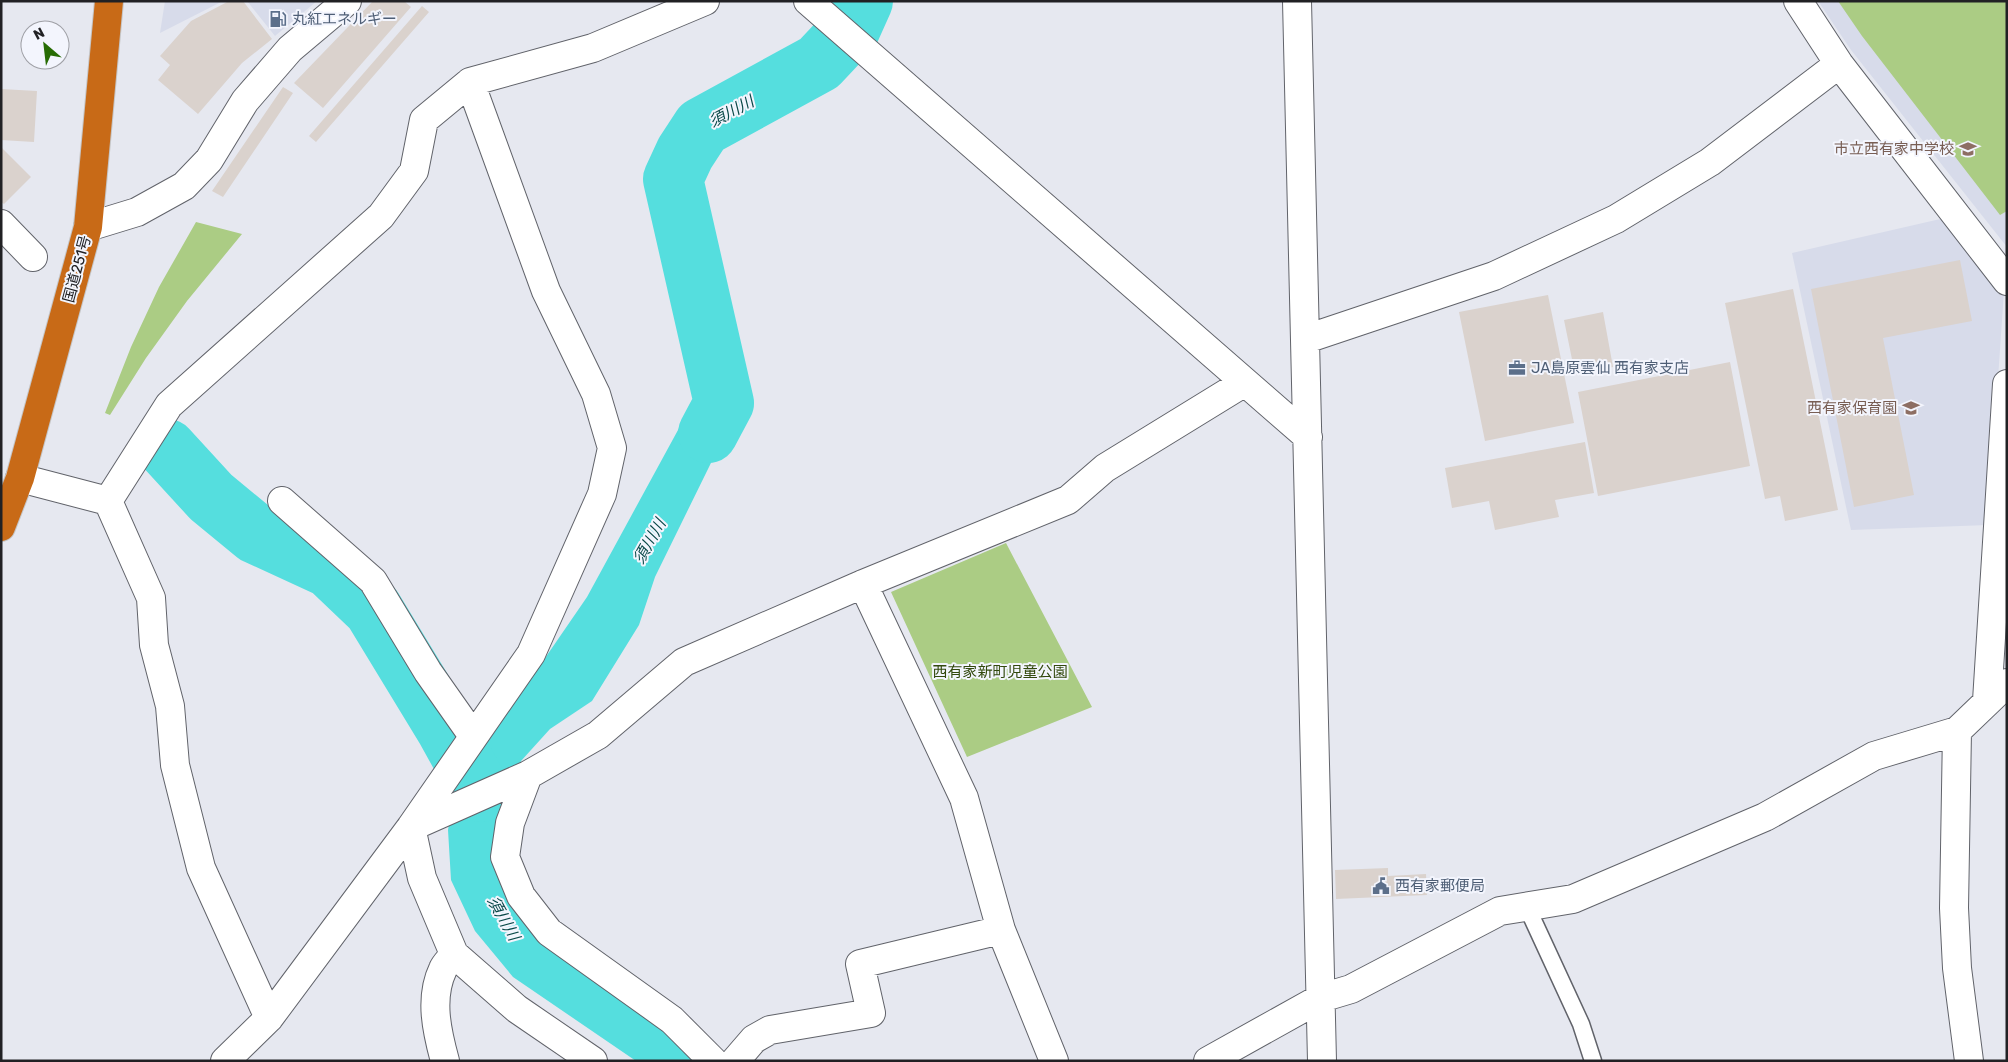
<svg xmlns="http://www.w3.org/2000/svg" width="2008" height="1062" viewBox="0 0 2008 1062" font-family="Rubik,'Noto Sans JP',sans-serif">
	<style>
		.built { fill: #d7dbea }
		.green { fill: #abcc84 }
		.water { fill: #55dede }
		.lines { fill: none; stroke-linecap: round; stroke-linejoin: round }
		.river { stroke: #55dede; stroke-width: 60 }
		.building { fill: #dad2cd }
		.lane-casing { stroke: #61636a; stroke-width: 19 }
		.street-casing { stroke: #61636a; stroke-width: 30 }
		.highway-casing { stroke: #c5c5c6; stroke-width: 30 }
		.lane { stroke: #fff; stroke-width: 16 }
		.street { stroke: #fff; stroke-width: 28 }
		.highway { stroke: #c86a17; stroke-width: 28 }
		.labels { text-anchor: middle; stroke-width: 4; stroke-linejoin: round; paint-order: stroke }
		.service-label { font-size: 15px; fill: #4e5e75; stroke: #f3f5fd; text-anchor: start }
		.education-label { font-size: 15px; fill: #785e54; stroke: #f3f5fd; text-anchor: end }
		.street-label { font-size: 15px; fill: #212124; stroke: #f3f5fd }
		.park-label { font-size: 15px; fill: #32490d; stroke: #f3f5fd }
		.water-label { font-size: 16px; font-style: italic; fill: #094848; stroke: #f3f5fd }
	</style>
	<rect width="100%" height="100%" fill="#e6e8f0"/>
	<path class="built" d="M165,1H223L160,33Z
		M247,1H317L275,36Z
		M1818,1H2007V247L1851,50Z
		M1949,217L2004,291L1988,525L1851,530L1792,253Z"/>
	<path class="green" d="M1838,1H2007V211L2000,215L1862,36Z
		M196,222L242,234L187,301L146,358L110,415L105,413L131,347L159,287Z
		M1006,543L1092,707L967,757L891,592Z"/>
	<path class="water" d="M722,337L735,414L655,577L639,625L592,701L550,729L521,761L506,795L511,901L667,1026L698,1061H636L513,977L475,931L451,880L448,830L455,789L587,597L690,408Z"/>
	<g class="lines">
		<path class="river" d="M708,433L724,403L673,179L685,153L702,127L819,63L850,30L863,1
			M167,449L211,497L256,534L330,568L373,609L446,729L481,792"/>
	</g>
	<path class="building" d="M229,1H243L272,39L242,63L198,114L158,80L170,65L160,56L191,21Z
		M373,1H404L411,7L323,108L294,83Z
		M422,6L429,12L316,142L309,136Z
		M283,87L293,93L223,197L212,191Z
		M1,89L37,91L34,142L1,140Z
		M1,147L31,177L4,204L1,202Z
		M1960,260L1972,321L1883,338L1914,495L1854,507L1811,289Z
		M1793,289L1838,510L1785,521L1780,496L1765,499L1725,303Z
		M1548,295L1574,423L1485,441L1459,312Z
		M1603,312L1613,367L1575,374L1564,320Z
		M1730,362L1750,466L1598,496L1578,392Z
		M1585,442L1594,493L1555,500L1559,517L1495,530L1489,501L1452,508L1445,468Z
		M1388,868V876L1426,874L1427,895L1336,899L1335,870Z"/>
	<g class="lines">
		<g class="lane-casing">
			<path id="lane" d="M1527,907L1581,1024L1593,1061"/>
		</g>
		<g class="street-casing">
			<path id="street" d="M808,1L1308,437
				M1297,1L1322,1061
				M1798,1L1839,64L2007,281
				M1,224L33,257
				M88,227L137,212L184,186L209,160L245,101L290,49L347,1
				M1306,339L1494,276L1616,219L1710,162L1839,64
				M20,478L108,501
				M108,501L169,405L381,216L414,171L424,120L470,82L593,48L705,1
				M108,501L151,598L154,645L170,706L175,765L201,868L269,1018
				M282,501L373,581L428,672L473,736
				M863,584L964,798L1001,930L1054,1061
				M1987,701L2007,384
				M1957,731L1954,908L1957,968L1969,1061
				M528,775L510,823L505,857L521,896L549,932L672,1020L713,1061
				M411,827L528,775L598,735L684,662L863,584L1068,500L1105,468L1245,382
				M411,827L422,878L454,954L517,1009L593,1061
				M225,1061L269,1018L411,827L531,654L602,494L612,448L596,394L546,291L470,82
				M445,1061C437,1032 429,998 443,969C445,964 451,959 454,954
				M735,1061L754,1039L770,1030L871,1013L860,964L1001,930
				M1208,1061L1321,998L1351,989L1500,911L1573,899L1765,817L1874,756L1957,731L2007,683"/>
		</g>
		<g class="highway-casing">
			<path id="highway" d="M1,527L20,478L88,227L109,1"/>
		</g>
		<use href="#lane" class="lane"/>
		<use href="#street" class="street"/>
		<use href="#highway" class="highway"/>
	</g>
	<defs>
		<g id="fuel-bare" transform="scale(1.35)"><path d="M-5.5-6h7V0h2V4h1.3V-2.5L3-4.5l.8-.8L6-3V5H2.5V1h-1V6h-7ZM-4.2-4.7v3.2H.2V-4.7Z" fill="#5c6f8a" stroke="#f3f5fd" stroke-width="2.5" paint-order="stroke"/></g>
		<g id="school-bare" transform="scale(1.35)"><path d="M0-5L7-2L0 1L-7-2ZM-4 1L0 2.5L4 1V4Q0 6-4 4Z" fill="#8d6e63" stroke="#f3f5fd" stroke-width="2.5" paint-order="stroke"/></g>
		<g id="office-bare" transform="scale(1.35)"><path d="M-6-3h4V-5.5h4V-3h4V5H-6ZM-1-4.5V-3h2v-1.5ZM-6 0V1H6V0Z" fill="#5c6f8a" stroke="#f3f5fd" stroke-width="2.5" paint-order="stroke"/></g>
		<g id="civic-bare" transform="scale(1.35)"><path d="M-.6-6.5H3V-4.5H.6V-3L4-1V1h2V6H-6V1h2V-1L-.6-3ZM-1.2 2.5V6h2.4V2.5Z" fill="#5c6f8a" stroke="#f3f5fd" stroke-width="2.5" paint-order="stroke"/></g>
	</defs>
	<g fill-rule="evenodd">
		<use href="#fuel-bare" x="278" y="19"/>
		<use href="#school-bare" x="1968" y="149"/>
		<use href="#office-bare" x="1517" y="368"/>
		<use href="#school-bare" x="1911" y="408"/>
		<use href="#civic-bare" x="1381" y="886"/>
	</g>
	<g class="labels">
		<g class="service-label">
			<text x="292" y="24">丸紅エネルギー</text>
			<text x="1531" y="373">JA島原雲仙 西有家支店</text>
			<text x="1395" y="891">西有家郵便局</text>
		</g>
		<g class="education-label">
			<text x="1954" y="154">市立西有家中学校</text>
			<text x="1897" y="413">西有家保育園</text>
		</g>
		<g class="street-label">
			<text transform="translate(77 269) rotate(-75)" y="5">国道251号</text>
		</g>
		<g class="park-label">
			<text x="1000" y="677">西有家新町児童公園</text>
		</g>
		<g class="water-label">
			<text transform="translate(731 111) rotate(-28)" y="6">須川川</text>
			<text transform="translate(649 541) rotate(-61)" y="6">須川川</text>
			<text transform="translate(504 918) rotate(61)" y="6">須川川</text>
		</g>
	</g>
	<rect width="2008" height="1062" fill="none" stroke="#212124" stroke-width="5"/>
	<g transform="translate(45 45) rotate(332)"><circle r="24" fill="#f3f5fd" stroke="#9fa0a6"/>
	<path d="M0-4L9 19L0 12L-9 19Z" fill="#276c04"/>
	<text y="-8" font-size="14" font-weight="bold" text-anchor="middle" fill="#212124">N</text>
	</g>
</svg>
